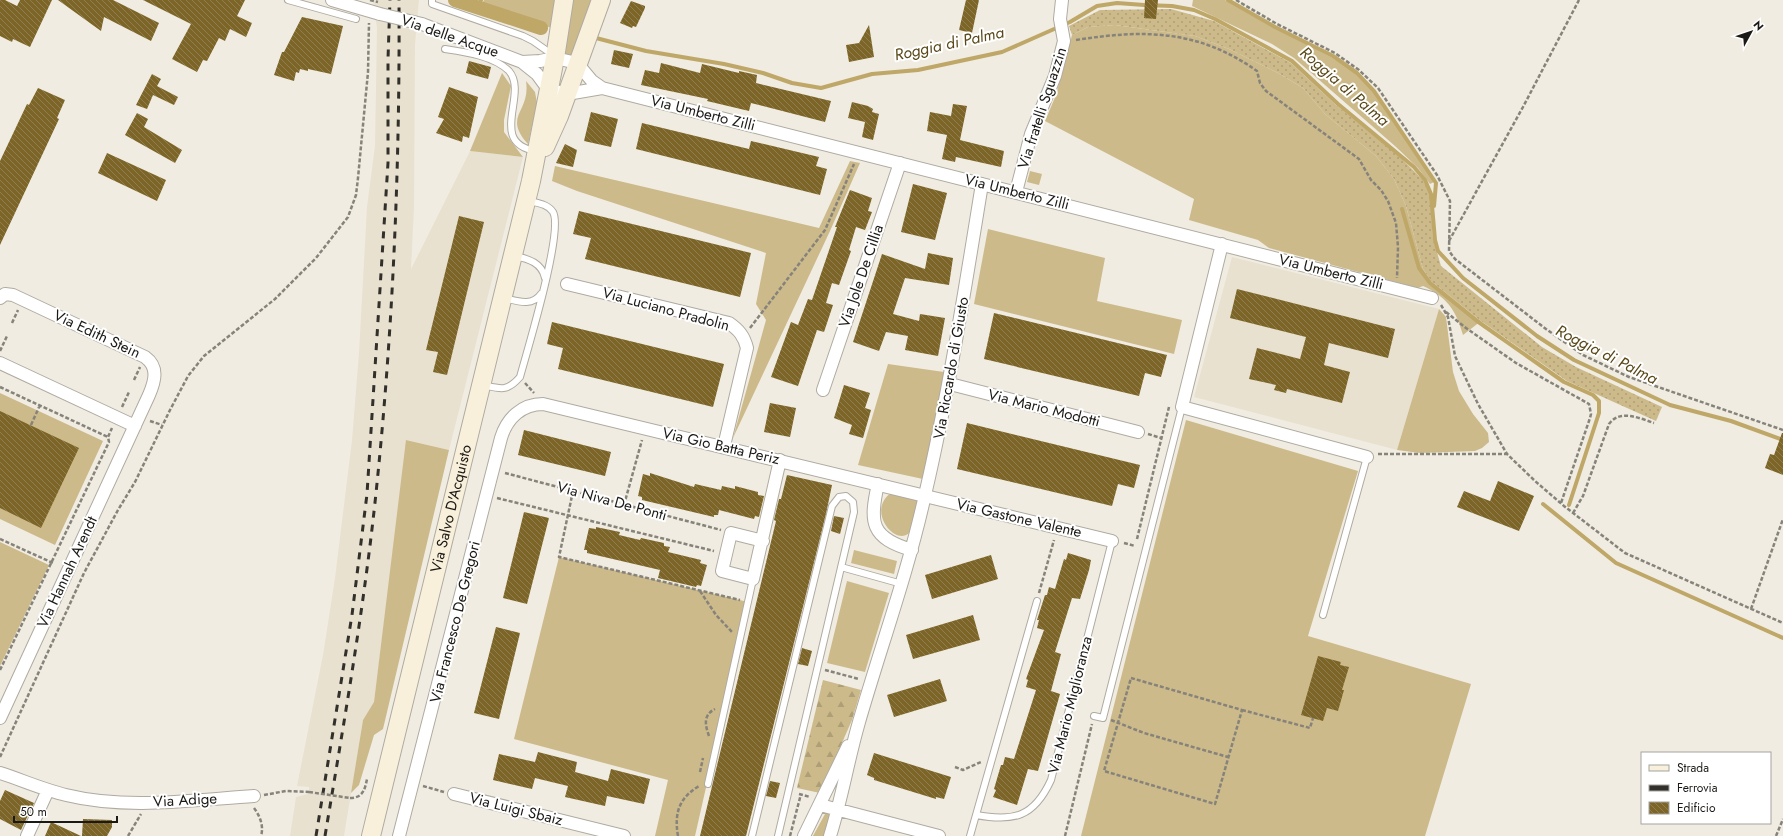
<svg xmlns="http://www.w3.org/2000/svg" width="1783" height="836" viewBox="0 0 1783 836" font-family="Jost,sans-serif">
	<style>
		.built { fill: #e8e1cf }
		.grass { fill: #cdba8a }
		.forest { fill: url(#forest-firs) }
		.garden { fill: url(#garden-dots) }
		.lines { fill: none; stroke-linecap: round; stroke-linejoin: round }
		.stream { stroke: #bfa768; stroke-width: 4 }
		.canal { stroke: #bfa768; stroke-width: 14 }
		.building { fill: url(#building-back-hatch) }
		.lane-casing { stroke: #afaba1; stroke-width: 8 }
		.street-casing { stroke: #afaba1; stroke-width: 14 }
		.secondary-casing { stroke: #afaba1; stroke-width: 20 }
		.path { stroke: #86837b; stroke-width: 2.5; stroke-dasharray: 4 2; stroke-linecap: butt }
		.lane { stroke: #fff; stroke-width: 6 }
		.street { stroke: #fff; stroke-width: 12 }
		.secondary { stroke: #f8f0da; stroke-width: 18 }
		.rail { stroke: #32302b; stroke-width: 3; stroke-dasharray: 7 7; stroke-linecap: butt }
		.street-bridge-casing { stroke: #afaba1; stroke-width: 14; stroke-linecap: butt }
		.path-bridge { stroke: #86837b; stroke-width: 2.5; stroke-dasharray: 4 2; stroke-linecap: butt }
		.street-bridge { stroke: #fff; stroke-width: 12 }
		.labels { text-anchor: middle; stroke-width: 4; stroke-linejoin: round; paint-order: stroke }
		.street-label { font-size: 15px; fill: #1b1915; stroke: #fff }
		.water-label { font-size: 16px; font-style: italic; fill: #594817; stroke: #fff }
	</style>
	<defs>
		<pattern id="forest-firs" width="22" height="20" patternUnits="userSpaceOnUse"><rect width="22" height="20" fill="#cdba8a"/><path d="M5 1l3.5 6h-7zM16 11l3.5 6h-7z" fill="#af9f76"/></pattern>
		<pattern id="garden-dots" width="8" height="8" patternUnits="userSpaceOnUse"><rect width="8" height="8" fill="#cdba8a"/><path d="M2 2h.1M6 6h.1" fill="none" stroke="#af9f76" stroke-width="1.8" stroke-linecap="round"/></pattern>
		<pattern id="building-back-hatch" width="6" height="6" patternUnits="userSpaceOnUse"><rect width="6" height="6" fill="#7c6526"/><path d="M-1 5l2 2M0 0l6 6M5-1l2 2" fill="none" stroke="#8f7e52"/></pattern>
	</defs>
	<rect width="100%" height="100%" fill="#f0ece1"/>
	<path class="built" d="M373,0H419L415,44L414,207L411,269L470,151L523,157L449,450L407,440L374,702L363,720L344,836H290L296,797L308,794L309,792V787L297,786L323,655L335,578L352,440L359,353L367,207L375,146L377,28Z
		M1232,257L1439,309L1397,450L1194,397Z"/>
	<path class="grass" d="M484,0H556L552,28L480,7Z
		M571,0H596L574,57L561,54Z
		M1193,0H1225L1274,28L1331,57L1356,74L1374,92L1434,182L1430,184L1418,168L1395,146L1294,58L1272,44L1192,6Z
		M1115,25L1195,36L1229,49L1278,73L1303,88L1325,114L1376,156L1394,179L1406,206L1423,269L1431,281L1481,321L1463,335C1456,310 1447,297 1423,286L1418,288L1269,248L1258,240L1189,220L1194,199L1045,121L1056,95L1072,35L1088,27Z
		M502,73L511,86L504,120V132L523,157L470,151Z
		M526,81L535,92L537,103L528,144C502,115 531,113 526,81Z
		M850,161L860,163L830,231L733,438L766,320L756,304L766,253L577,191L552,181L555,166L819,228Z
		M1030,171L1042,174L1039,185L1027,182Z
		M988,229L1105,258L1097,301L1182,320L1174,354L974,304Z
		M1439,309L1446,317L1453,372L1459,391L1473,414L1488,433L1489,442L1482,448L1475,451L1420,453L1397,450Z
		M888,364L944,372L923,479L858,465Z
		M0,393L103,441L55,545L0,519Z
		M1186,420L1358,471L1308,636L1471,684L1425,836H1081Z
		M406,440L449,450L383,729L374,735L359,785L351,793L363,720L374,702Z
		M891,493L915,498L919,504C917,512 916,522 912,529C900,552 864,512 891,493Z
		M0,542L49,565L0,666Z
		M854,550L897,561L894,574L851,563Z
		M559,557L748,602L695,836H655L668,780L514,739Z
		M847,581L889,593L865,672L827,663Z
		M825,814H833L826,836H813Z"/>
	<path class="forest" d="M823,680L861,690L852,720L820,793L797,788Z"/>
	<path class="garden" d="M1171,9L1214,21L1291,63L1336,105L1398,155L1423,180L1430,194L1433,239L1441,266L1542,347L1576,367L1662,407L1656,421L1567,381L1481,321L1431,281L1423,269L1406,206L1394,179L1376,156L1325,114L1303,88L1278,73L1229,49L1195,36L1115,25L1088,27L1072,35L1069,26L1100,10Z"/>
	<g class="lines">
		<path class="stream" d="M1228,0L1275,27L1333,56L1357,73L1374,91L1436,183L1434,206
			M478,7L481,0
			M596,38L646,51L724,64L763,73L792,83L821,88L872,74L918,70L1002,52L1070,22L1097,6L1117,3L1144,5L1172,6L1194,10L1215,19L1292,61L1338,104L1414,167L1425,180L1431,194L1435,240L1438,251L1463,278L1537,336L1574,360L1670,405L1731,421L1783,440
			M1402,209L1419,268L1430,283L1477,321L1564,382L1593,395L1599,401V413L1569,505
			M1543,504L1616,563L1783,638"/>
		<path class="canal" d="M455,0L541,28"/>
	</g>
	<path class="building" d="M0,0H5L17,6L20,0H52L30,47L13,39L12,42L0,36Z
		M58,0H113L159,23L151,41L104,17L101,31Z
		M143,0H245L237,16L252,23L246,37L230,29L225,41L219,38L207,61L203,60L197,72L172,59L191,24Z
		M966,0H979L972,33L959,30Z
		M1145,0H1158L1156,19L1144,18Z
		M631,1L645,6V8L636,27L633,26L632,28L620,23Z
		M302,17L343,26L331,74L308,69V71L300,69L299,73L296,72L294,81L274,75L282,52H284Z
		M869,25L874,57L849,62L846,45L859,43Z
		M614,50L633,54L629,68L611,64Z
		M469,61L491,67L488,79L466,73Z
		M661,63L700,73L702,64L739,73V71L757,75L756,83L831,101L825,122L751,103L749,111L707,101L708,99L641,85L645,70L659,73Z
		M152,74L161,79L157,86L178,97L174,105L153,95L147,109L136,105Z
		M449,87L478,97L469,138L463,136L462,142L436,133L444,119L438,117Z
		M38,88L65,100L57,118L59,119L0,245V161L27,104L29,105Z
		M852,102L868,106L873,109L872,112L879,114L873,140L862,137L865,122L848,118Z
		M953,104L967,106L960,140L1004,151L1001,167L956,157L955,162L942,159L947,135L927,131L930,112L951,116Z
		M591,112L618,119L611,147L584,141Z
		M137,113L148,119L144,127L182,150L175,163L125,135Z
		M642,123L749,149L751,141L819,157L816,166L827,169L820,195L636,149Z
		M565,144L577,150L573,167L556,163Z
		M107,153L166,180L157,201L98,173Z
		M913,184L947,193L935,240L901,232Z
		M850,190L872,198L868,211L872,212L865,230L856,227L849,250L851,251L839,285L832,283L826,303L833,305L824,332L817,330L798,386L771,377L791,322L798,325L808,299L812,300L837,227H835Z
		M579,211L751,253L740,297L585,259L591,238L573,234Z
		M459,216L484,222L447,375L433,372L438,352L426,350Z
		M928,253L953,258L949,285L905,278L893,314L919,321L920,314L945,318L938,356L905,350L908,336L886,332L879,351L853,342L882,254L925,269Z
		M1237,289L1395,329L1388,358L1329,343L1324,365L1350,372L1342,403L1287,389L1286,393L1274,390L1276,385L1249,379L1257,348L1300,359L1306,337L1230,318Z
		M994,313L1167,355L1161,377L1145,373L1139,396L984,359Z
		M552,322L724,364L713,407L558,369L563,348L547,344Z
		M844,385L870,393L865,408L871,410L863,438L849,434L852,425L834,418Z
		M770,403L796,408L790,437L764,432Z
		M0,411L79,448L41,528L0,508Z
		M967,423L1140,465L1134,488L1118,484L1112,506L957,469Z
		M524,430L611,452L605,476L518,455Z
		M1782,433H1783V475L1765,468L1770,454L1774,455Z
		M650,473L694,487L695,484L721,490L722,486L735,489V486L758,492V495L764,496L759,517L755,516L754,519L719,510L718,515H714V517L642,500V497L638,496L643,474L650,476Z
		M787,475L832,485L826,514L746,836H700L776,521L774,520L779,499H781Z
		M1498,481L1534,496L1519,531L1457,507L1464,491L1490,501Z
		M524,512L549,518L527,604L503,598Z
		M834,516L844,518L840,534L831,531Z
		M596,527L620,532L619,535L640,540L641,538L664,543V546L670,547L668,552L701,560L700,563L707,565L701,586L697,585L696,587L658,578L660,570L587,553V550H584L589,528L596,529Z
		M1068,553L1091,560L1089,570L1080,599L1072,598L1055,652L1061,654L1051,691L1060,694L1038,771L1028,769L1017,805L993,797L996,790L994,789L1001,765H1003L1005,757L1014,759L1036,690L1026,687L1028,680L1026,679L1044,630L1037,628L1039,620H1037L1045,595H1047L1049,587L1055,589L1064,559L1066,560Z
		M991,555L998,579L932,599L925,575Z
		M973,615L980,640L913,659L906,635Z
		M496,627L520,633L499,719L474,713Z
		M802,648L812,651L808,666L798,664Z
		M1318,656L1341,662L1340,665L1349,667L1342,690H1344L1338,711L1327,708L1323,721L1301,715Z
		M940,679L947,701L894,717L887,695Z
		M538,752L577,762L575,772L608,781L611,769L650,779L644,804L607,796L605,806L565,797L568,786L535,778L532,789L493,780L499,754L535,762Z
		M874,753L951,777L944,799L936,797V799L874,780V778L867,775Z
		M770,781L780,783L776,798L766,796Z
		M5,790L34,803L21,830L0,819V801Z
		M83,819L112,820V827L107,836H82Z
		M51,822L81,836H45Z"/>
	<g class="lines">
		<g class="lane-casing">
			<path id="lane" d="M288,0L356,19
				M432,0V4L523,36L533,41L553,55
				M445,49C465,52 494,56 509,71C529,94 487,143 536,151
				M515,256C529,259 542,263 545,278
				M504,298C517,301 532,307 541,294
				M483,385C501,389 507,392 520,377C527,351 564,231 553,212C548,204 537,203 529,201
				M841,567L902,584
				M1323,615L1367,457
				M1094,716L1103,718L1182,407
				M708,784L753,579
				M976,815C1014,822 1034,817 1051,780L1112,541
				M752,836L832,506L839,497L846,496L853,502L854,512L778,836
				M970,836L1037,601"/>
		</g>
		<g class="street-casing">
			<path id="street" d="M332,0L380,14
				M422,24L522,62L537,74L548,89L567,94L602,88L1432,298
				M522,62L540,61L555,58L577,63L592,81L602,88
				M1016,192L1031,134L1055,76L1064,41L1060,19L1062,0
				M1222,244L1182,407L1367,457
				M567,284L729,323C739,330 744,336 747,348L724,446
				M0,298L5,294L13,295L145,357C159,367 155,381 149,395L0,718
				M0,363L135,426
				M950,384L1138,432
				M823,390L900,163
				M878,484C869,523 871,538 912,550
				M763,541L731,533L722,571L753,579L780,460
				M0,773C22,780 44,790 66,795C127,810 193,800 254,796
				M454,794L624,836
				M820,805L939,836
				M27,836L48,790
				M399,836L501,438C507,418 522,404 543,404L1112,541
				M804,836L848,746
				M830,836C842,798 848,760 859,722C881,646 908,572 925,495C949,392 965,288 982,184"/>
		</g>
		<g class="secondary-casing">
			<g id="secondary">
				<path d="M545,147L559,116L601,0"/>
				<path id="s1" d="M371,836L531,181L555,58L564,0"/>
			</g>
		</g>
		<path class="path" d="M1236,0L1277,24L1335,53L1359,70L1378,88L1437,175L1450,201L1449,251L1455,259L1546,329L1583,355L1629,377L1783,430
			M1076,40C1145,29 1199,30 1257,71L1260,83L1266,91L1359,159L1371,180L1381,190L1388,201L1396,223L1398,247L1397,278
			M1449,241L1523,107L1579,0
			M1441,305L1448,317L1455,356L1478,404L1507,454L1535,481L1564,506L1625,553L1783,623
			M1446,312L1466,328L1516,363L1589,404L1591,414L1590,418L1561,503
			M12,323L18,310
			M750,328L825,230L854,164
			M0,351L7,336
			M134,380L140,367
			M525,383L534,393
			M0,387L108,437
			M122,407L129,392
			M150,421L162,425
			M31,425L40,405
			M1148,434L1161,438
			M1378,454H1506
			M505,473L721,530
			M573,491L559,557L740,600
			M497,498L714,551
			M624,505L642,440
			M1573,513L1583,496L1609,424C1620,409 1639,418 1654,423
			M0,539L53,563
			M1137,539L1169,407
			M1124,543L1135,546
			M700,591L716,615L732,632
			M1039,593L1054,540
			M1751,609L1783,519
			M0,670L109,442L108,437L112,428
			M825,670L859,679
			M1131,678L1242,710L1215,804L1104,771Z
			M1242,710L1310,728L1313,718
			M1111,720L1144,733L1228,757
			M709,736C705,725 703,715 715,709
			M0,757L84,573L118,510L135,482L170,410L188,376L204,356L275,299L316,258L348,217L356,195L358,178L368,72L369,23
			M955,767L963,770L981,762
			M700,772L703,758
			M423,786L444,792
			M799,794L810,797
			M264,795L286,791L309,792
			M350,798C363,798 365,789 367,779
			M254,808C260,816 264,826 261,836
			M128,836L141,814
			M678,836C674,813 679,798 699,786
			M790,836L801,794
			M1065,836L1092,724
			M1776,836L1783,819"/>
		<use href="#lane" class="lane"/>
		<use href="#street" class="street"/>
		<use href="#secondary" class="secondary"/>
		<path class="rail" d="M316,836L352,615L367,494L388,163V59L390,0
			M325,836C344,722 364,608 376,493C393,330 400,165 399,0"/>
		<g class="street-bridge-casing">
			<path id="street-bridge" d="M380,14L422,24"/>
		</g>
		<path class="path-bridge" d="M370,0L378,2
			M309,792L350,798"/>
		<use href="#street-bridge" class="street-bridge"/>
	</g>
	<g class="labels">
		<g class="street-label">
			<text transform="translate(450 36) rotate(19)" y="5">Via delle Acque</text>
			<text transform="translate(1042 108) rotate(-72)" y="5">Via fratelli Sguazzin</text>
			<text transform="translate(703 113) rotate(14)" y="5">Via Umberto Zilli</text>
			<text transform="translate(1017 192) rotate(14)" y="5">Via Umberto Zilli</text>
			<text transform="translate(1331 272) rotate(14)" y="5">Via Umberto Zilli</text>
			<text transform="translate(861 276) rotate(-71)" y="5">Via Jole De Cillia</text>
			<text transform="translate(666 309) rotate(15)" y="5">Via Luciano Pradolin</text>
			<text transform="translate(97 334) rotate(25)" y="5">Via Edith Stein</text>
			<text transform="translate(951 368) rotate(-80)" y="5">Via Riccardo di Giusto</text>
			<text transform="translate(1044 408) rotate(14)" y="5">Via Mario Modotti</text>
			<text transform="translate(721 446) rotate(13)" y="5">Via Gio Batta Periz</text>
			<text transform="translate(612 501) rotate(15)" y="5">Via Niva De Ponti</text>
			<text dy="5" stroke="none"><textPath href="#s1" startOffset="337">Via Salvo D'Acquisto</textPath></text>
			<text transform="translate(1019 518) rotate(13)" y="5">Via Gastone Valente</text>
			<text transform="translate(67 572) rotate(-65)" y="5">Via Hannah Arendt</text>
			<text transform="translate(455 622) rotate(-76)" y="5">Via Francesco De Gregori</text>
			<text transform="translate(1070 705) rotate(-76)" y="5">Via Mario Miglioranza</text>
			<text transform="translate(185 800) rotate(-3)" y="5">Via Adige</text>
			<text transform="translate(516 809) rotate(14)" y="5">Via Luigi Sbaiz</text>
		</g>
		<g class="water-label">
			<text transform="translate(949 43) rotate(-12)" y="6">Roggia di Palma</text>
			<text transform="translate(1345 86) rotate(41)" y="6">Roggia di Palma</text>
			<text transform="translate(1607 354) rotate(27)" y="6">Roggia di Palma</text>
		</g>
	</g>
	<rect x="1641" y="752" width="130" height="72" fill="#ffffff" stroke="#a4a3a1"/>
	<rect x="1649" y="765" width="20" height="6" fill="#f8f0da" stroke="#a4a3a1"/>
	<text x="1677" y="772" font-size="12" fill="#1b1915">Strada</text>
	<rect x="1649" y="785" width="20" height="6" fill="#32302b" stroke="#a4a3a1"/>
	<text x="1677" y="792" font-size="12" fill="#1b1915">Ferrovia</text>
	<rect x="1649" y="802" width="20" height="12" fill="url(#building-back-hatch)" stroke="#a4a3a1"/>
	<text x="1677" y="812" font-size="12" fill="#1b1915">Edificio</text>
	<g transform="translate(1751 32) rotate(50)" stroke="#ffffff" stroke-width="3" paint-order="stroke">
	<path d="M0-3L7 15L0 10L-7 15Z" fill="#1b1915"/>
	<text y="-6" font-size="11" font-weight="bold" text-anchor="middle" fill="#1b1915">N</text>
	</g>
	<path d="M14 816v6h103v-6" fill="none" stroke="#1b1915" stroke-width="2"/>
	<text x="20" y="816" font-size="12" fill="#1b1915" stroke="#ffffff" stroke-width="3" paint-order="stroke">50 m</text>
</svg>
